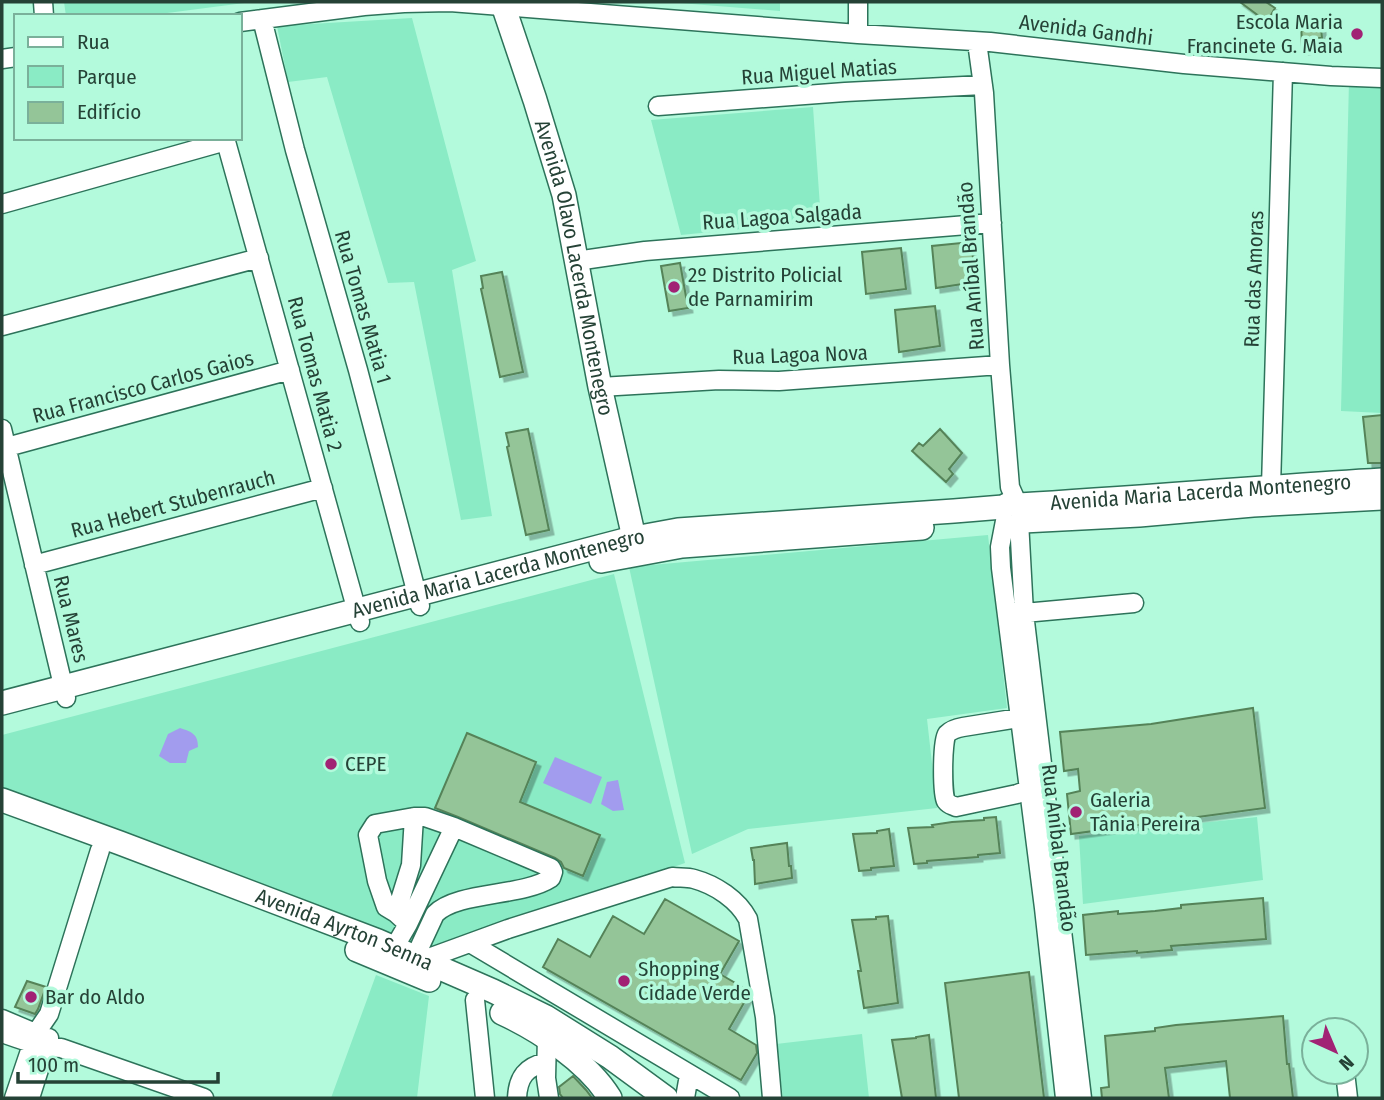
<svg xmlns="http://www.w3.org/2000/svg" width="1384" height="1100" viewBox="0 0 1384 1100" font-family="'Fira Sans Condensed',sans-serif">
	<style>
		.green { fill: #8aebc5 }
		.water { fill: #a29cee }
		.building { fill: #94c598; stroke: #558359; stroke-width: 2; filter: url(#shadow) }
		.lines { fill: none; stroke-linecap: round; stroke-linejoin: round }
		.minor-casing { stroke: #2d735a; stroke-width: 21 }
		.major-casing { stroke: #2d735a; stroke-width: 26 }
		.minor { stroke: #fff; stroke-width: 18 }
		.major { stroke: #fff; stroke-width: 23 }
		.poi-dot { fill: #a12274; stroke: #b3fadc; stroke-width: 2.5 }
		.labels { text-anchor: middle; stroke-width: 7; stroke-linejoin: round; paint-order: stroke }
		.poi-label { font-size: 21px; fill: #254236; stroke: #b3fadc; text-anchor: start }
		.street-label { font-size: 21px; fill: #254236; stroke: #b3fadc }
	</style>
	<defs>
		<filter id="shadow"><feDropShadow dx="4.5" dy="4.5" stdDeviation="0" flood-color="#0004"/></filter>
	</defs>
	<rect width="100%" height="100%" fill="#b3fadc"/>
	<path class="green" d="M64,2H252L144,16H66Z
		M667,2H780V11Z
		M412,18L476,261L452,270L492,516L461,520L414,282L388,283L327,77L288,82L277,26Z
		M1349,81L1382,84V413L1341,411Z
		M813,107L821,221L681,235L651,120Z
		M988,535L1007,708L927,719L937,808L748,829L692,854L629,567Z
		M614,574L685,863L426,952L2,792V735Z
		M1257,817L1263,880L1083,904L1079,836Z
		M376,975L429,996L417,1098H331Z
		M862,1034L869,1098H783L776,1044Z"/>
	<path class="water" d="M180,728C192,732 198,734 198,747L189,751L186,763H170L159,756L168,734Z
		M555,757L602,777L591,804L543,783Z
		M618,780L624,810L613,811L601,804L607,782Z"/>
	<path class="building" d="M1240,2H1266L1275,8L1267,22Z
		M1316,16L1317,27L1321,28L1322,38H1317L1318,47L1302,50L1301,17Z
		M971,242L976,282L936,288L932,246Z
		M901,248L906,289L866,294L862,252Z
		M680,263L688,308L669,311L661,266Z
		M502,272L523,372L500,377L481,289L483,288L481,276Z
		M935,306L940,346L899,352L895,310Z
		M1382,415V463H1368L1363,417Z
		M528,429L549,530L526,535L507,447L509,446L506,433Z
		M940,429L962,453L949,469L953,474L946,482L912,451L919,443L923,446Z
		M1253,708L1265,808L1071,834L1067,794L1080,791L1078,769L1064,771L1060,732L1151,724Z
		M467,733L536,762L520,802L600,835L583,876L564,868L561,862L555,858L458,817L435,808Z
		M996,817L1000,853L978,855V857L927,861V863L914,864L908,828L933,827L932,825L952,822L984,820V818Z
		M889,829L894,866L871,868V870L859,871L853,834L877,833V831Z
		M787,843L789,866H791L792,878L755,884L754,860H753L751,848Z
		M1263,898L1266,939L1171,946L1172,950L1159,951L1137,953V951L1086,955L1083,915L1118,911V914L1155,911L1181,908V905Z
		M665,899L739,941L720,974L749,991V994L729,1029L756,1045L757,1053L741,1080L543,967L558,939L590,957L613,916L644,934Z
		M888,916L898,1003L864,1008L858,971H861L852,920L876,919V917Z
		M1029,972L1044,1098H959L945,983Z
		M27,981L46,987L38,1009L35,1014L15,1007Z
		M1283,1016L1287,1064H1289L1293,1098H1230L1226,1061L1165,1068L1169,1098H1102L1101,1088L1109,1087L1105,1036L1155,1031V1028L1176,1025Z
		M929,1035L936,1098H902L892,1040L916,1038V1037Z
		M573,1076L586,1090L592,1098H563L560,1094L559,1087Z"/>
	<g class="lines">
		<g class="minor-casing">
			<path id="minor" d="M43,2L44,16
				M858,2V34
				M262,19L295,150L358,370L420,606
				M240,22L364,6L404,3L450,2L858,34L990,42L1184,64L1331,76L1382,78
				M977,42L984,93L1000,365L1010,487L1018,505
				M2,59L16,57
				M658,106L845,92L983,85
				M225,138L360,622
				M2,204L226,141
				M576,261L645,251L992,223
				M2,326L259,258
				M600,387L719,380L779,381L1000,365
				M2,429L66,698
				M7,447L290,370
				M1271,487L1283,72
				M1005,521L1000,547L1001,568L1044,908L1065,1098
				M1019,521L1024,613L1082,1098
				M34,565L323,488
				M1024,613L1134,603
				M1019,718L963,727C957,728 951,730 947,734C942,741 942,793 946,801C949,805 952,805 956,807L1017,794L1028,790
				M396,913L411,865L414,817
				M408,924L454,827
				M470,943L730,1098
				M394,948L408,924L396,913L386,907L377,881L368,835L375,824L414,817H425L454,827L551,868L553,872L551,878C522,897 458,891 435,914L415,957
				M423,960L508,929L672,877C679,878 687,877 694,879C716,885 738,900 748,919L765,1017L772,1098
				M475,1000L485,1098
				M2,1019L47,1038
				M2,1033C22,1040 40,1047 61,1048L204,1098
				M547,1037L546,1078L549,1098
				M1345,1072L1348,1098
				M14,1098L36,1033L49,1014L100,850
				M30,1098L49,1038
				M517,1098C518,1077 526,1067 546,1062
				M685,1098L689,1075"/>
		</g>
		<g class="major-casing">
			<g id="major">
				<path id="s1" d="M502,2L535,100L564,195L600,387L637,551"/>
				<path d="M1023,521L1139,515L1253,505L1382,498"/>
				<path d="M601,561L682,546L922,528"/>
				<path id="s2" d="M2,703L629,539L678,530L954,511L1003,507L1011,503L1019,505C1140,498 1261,487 1382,480"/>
				<path id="s3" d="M2,800L120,843L378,941L493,991L546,1017L610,1057L666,1098"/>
				<path d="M357,950L429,980"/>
				<path d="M502,1013C539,1030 588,1062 610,1098"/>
			</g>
		</g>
		<use href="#minor" class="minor"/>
		<use href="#major" class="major"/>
	</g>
	<g class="poi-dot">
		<circle cx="1357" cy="34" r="7"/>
		<circle cx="674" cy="287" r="7"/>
		<circle cx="331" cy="764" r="7"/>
		<circle cx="1076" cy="812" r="7"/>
		<circle cx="624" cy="981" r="7"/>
		<circle cx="31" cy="997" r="7"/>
	</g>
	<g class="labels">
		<g class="poi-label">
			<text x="1343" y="29" text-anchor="end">Escola Maria<tspan x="1343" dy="24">Francinete G. Maia</tspan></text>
			<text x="688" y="282">2º Distrito Policial<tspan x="688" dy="24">de Parnamirim</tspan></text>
			<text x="345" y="771">CEPE</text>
			<text x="1090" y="807">Galeria<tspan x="1090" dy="24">Tânia Pereira</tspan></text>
			<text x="638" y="976">Shopping<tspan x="638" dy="24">Cidade Verde</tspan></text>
			<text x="45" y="1004">Bar do Aldo</text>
		</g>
		<g class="street-label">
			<text transform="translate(1086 30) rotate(7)" y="7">Avenida Gandhi</text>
			<text transform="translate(819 72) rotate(-4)" y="7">Rua Miguel Matias</text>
			<text transform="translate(782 217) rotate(-4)" y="7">Rua Lagoa Salgada</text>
			<text transform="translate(971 266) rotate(-94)" y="7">Rua Aníbal Brandão</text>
			<text dy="7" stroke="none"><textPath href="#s1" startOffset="276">Avenida Olavo Lacerda Montenegro</textPath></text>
			<text transform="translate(1254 279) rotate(-88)" y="7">Rua das Amoras</text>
			<text transform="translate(363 307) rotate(74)" y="7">Rua Tomas Matia 1</text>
			<text transform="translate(800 355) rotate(-2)" y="7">Rua Lagoa Nova</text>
			<text transform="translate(315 374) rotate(75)" y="7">Rua Tomas Matia 2</text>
			<text transform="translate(143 387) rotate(-15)" y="7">Rua Francisco Carlos Gaios</text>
			<text dy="7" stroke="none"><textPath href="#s2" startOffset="1223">Avenida Maria Lacerda Montenegro</textPath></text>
			<text transform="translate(173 504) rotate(-15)" y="7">Rua Hebert Stubenrauch</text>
			<text dy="7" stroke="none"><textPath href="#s2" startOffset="513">Avenida Maria Lacerda Montenegro</textPath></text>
			<text transform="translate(71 619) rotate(76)" y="7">Rua Mares</text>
			<text transform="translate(1059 848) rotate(83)" y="7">Rua Aníbal Brandão</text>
			<text dy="7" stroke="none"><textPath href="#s3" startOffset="366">Avenida Ayrton Senna</textPath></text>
		</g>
	</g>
	<rect width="1384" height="1100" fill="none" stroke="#254236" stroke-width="7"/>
	<rect x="14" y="14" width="228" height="126" fill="#b3fadc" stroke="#7ab09a" stroke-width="2"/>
	<rect x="28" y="37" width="35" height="10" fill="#ffffff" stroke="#7ab09a" stroke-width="2"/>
	<text x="77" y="49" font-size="21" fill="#254236">Rua</text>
	<rect x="28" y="66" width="35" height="21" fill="#8aebc5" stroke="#7ab09a" stroke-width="2"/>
	<text x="77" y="84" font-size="21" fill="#254236">Parque</text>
	<rect x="28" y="102" width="35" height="21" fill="#94c598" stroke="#7ab09a" stroke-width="2"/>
	<text x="77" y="119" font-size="21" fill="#254236">Edifício</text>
	<g transform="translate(1335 1051) rotate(136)"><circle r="33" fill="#b3fadc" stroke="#7ab09a" stroke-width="2"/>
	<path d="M0-5L12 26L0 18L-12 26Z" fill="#a12274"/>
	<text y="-10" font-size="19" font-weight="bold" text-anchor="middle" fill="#254236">N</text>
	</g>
	<path d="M18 1072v10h200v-10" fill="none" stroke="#254236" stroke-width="3.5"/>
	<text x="28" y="1072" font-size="21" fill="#254236" stroke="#b3fadc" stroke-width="5" paint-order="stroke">100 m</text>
</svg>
